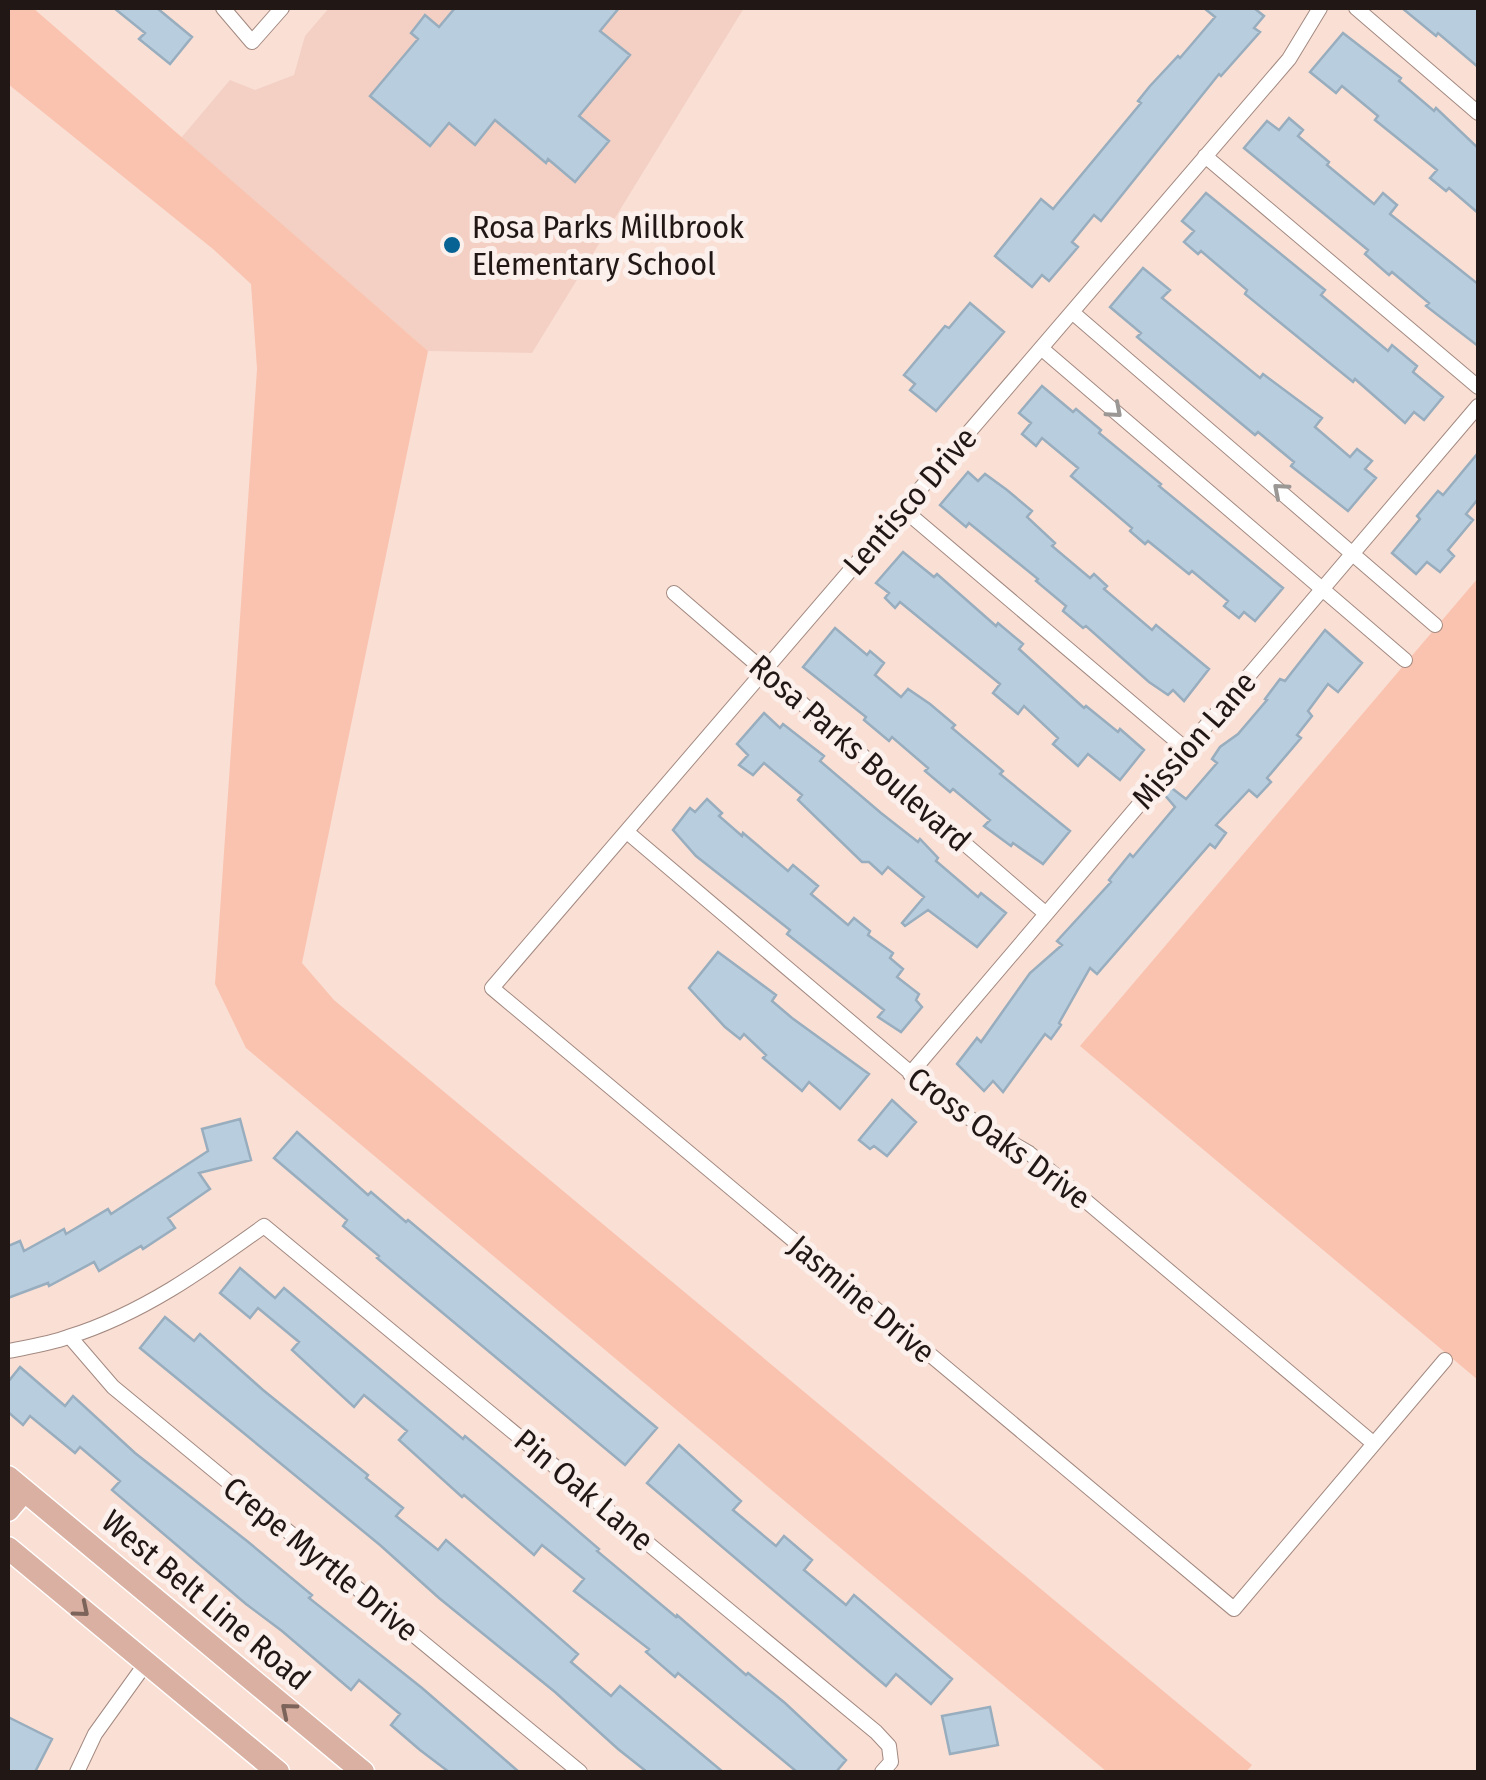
<svg xmlns="http://www.w3.org/2000/svg" width="1486" height="1780" viewBox="0 0 1486 1780" font-family="'Fira Sans Condensed',sans-serif">
	<style>
		.built { fill: #f3d0c3 }
		.green { fill: #fac3af }
		.building { fill: #b8cedf; stroke: #98adbd; stroke-width: 2.5 }
		.lines { fill: none; stroke-linecap: round; stroke-linejoin: round }
		.minor-casing { stroke: #a38a81; stroke-width: 16 }
		.primary-casing { stroke: #fff; stroke-width: 25 }
		.minor { stroke: #fff; stroke-width: 14 }
		.primary { stroke: #d9b0a1; stroke-width: 22 }
		.oneway { stroke: #9b9795 }
		.oneway2 { stroke: #7d645a }
		.poi-dot { fill: #076393; stroke: #fbf0ec; stroke-width: 4 }
		.labels { text-anchor: middle; stroke-width: 10; stroke-linejoin: round; paint-order: stroke }
		.poi-label { font-size: 32px; fill: #211714; stroke: #fbf0ec; text-anchor: start }
		.street-label { font-size: 32px; fill: #211714; stroke: #fbf0ec }
	</style>
	<rect width="100%" height="100%" fill="#fadfd5"/>
	<path class="built" d="M329,8H744L532,353L428,351L181,138L230,80L255,90L294,75L305,36Z"/>
	<path class="green" d="M8,8H33L428,351L302,963L334,1000L1252,1765L1246,1772H1107L246,1048L215,984L257,369L251,284L213,249L8,84Z
		M1478,578V1380L1080,1046Z"/>
	<path class="building" d="M114,8H157L192,37L170,64L139,39L145,33Z
		M455,8H619L600,31L630,55L579,116L609,141L575,182L548,159L546,163L495,120L475,145L449,123L430,146L370,96L418,39L411,33L425,15L439,27Z
		M1204,8H1254L1264,16L1254,28L1260,32L1221,76L1219,74L1101,221L1094,215L1072,242L1078,247L1049,281L1042,275L1032,287L995,256L1041,199L1053,209L1141,103L1138,101L1150,86L1178,56L1180,58L1215,17Z
		M1402,8H1478V67L1438,33L1436,36Z
		M1343,33L1401,78L1399,81L1434,111L1436,108L1478,148V213L1449,188L1446,191L1430,178L1437,170L1375,120L1378,116L1342,86L1336,93L1310,72Z
		M1289,118L1303,130L1298,136L1329,162L1327,165L1374,204L1383,193L1397,205L1390,214L1478,284V346L1426,306L1429,303L1392,272L1389,275L1365,254L1368,250L1244,148L1267,121L1279,130Z
		M1206,193L1325,290L1321,295L1388,351L1392,345L1417,366L1413,372L1443,397L1424,420L1414,412L1405,423L1355,379L1353,382L1245,294L1247,290L1201,251L1198,254L1184,242L1194,231L1182,221Z
		M1143,268L1170,290L1162,298L1260,378L1263,374L1322,418L1315,427L1350,457L1357,449L1372,461L1365,469L1376,478L1348,511L1291,466L1294,462L1258,432L1255,435L1137,337L1141,333L1110,307Z
		M970,303L1004,332L936,411L910,390L915,384L904,375L945,326L949,328Z
		M1042,386L1073,412L1076,409L1101,430L1099,433L1161,484L1159,486L1283,588L1255,621L1244,612L1239,618L1224,606L1228,601L1192,571L1189,574L1148,541L1145,544L1130,531L1132,528L1071,476L1078,468L1042,438L1036,446L1022,434L1031,423L1019,413Z
		M1478,453V499L1466,514L1473,520L1448,550L1454,556L1440,572L1427,562L1416,574L1392,553L1420,519L1417,516L1438,491L1443,495Z
		M968,472L978,481L985,474L1007,490L1032,511L1027,517L1055,543L1052,546L1090,578L1094,574L1107,586L1104,589L1152,630L1156,625L1209,669L1184,701L1173,690L1168,695L1149,682L1086,626L1083,628L1063,611L1066,606L1036,581L1038,579L969,523L966,527L940,505Z
		M903,552L934,577L937,574L996,626L998,623L1023,644L1019,649L1084,708L1086,706L1118,732L1120,729L1144,750L1120,780L1088,754L1078,766L1053,744L1058,738L1024,706L1018,714L993,693L1000,684L900,602L895,608L885,598L889,593L876,583Z
		M835,628L867,655L870,651L884,663L875,675L901,697L908,689L930,704L955,725L952,728L1003,771L1000,774L1070,831L1043,864L1013,843L1011,846L984,826L990,820L953,789L950,792L925,771L928,768L892,737L889,741L864,720L866,717L803,667Z
		M1325,630L1362,663L1338,692L1328,684L1308,711L1312,716L1297,735L1301,738L1267,778L1271,782L1257,797L1249,790L1216,825L1226,833L1215,848L1210,844L1097,974L1090,968L1059,1023L1061,1025L1051,1039L1045,1034L1003,1092L993,1081L984,1091L957,1064L977,1038L981,1042L1030,973L1062,945L1057,941L1111,882L1109,880L1130,854L1133,857L1175,807L1163,793L1169,786L1186,799L1217,763L1212,759L1220,747L1238,734L1267,700L1265,699L1280,679L1285,681Z
		M764,713L780,728L783,724L824,756L820,761L881,813L918,842L920,839L938,858L936,861L978,897L981,893L1006,913L977,947L928,910L905,926L902,923L924,897L888,867L882,874L869,862H862L798,800L802,795L764,763L753,775L739,765L748,755L737,744Z
		M707,799L722,813L719,816L742,836L743,833L788,871L793,865L818,886L811,894L848,925L854,918L870,931L868,935L893,953L890,958L903,969L897,977L919,994L916,1000L922,1007L901,1032L878,1017L884,1010L787,934L790,930L696,856L673,830L690,808L695,812Z
		M718,952L776,995L772,1001L792,1018L869,1074L840,1109L809,1082L802,1091L763,1058L766,1055L744,1034L740,1039L725,1027L689,988Z
		M892,1100L916,1122L887,1156L874,1146L870,1149L859,1140Z
		M240,1119L251,1160L199,1173L210,1189L168,1218L175,1228L143,1249L141,1246L99,1271L94,1262L49,1286L48,1283L8,1298V1246L20,1241L24,1251L64,1229L66,1234L108,1209L111,1214L208,1151L202,1129Z
		M297,1132L368,1195L371,1192L406,1222L408,1220L657,1428L625,1465L377,1258L379,1256L343,1226L347,1220L274,1158Z
		M240,1268L275,1298L284,1288L463,1439L465,1436L564,1519L599,1549L597,1551L676,1617L677,1615L746,1675L748,1673L785,1703L846,1760L836,1772H797L678,1673L675,1677L646,1652L649,1649L574,1591L584,1579L542,1545L534,1555L464,1495L462,1497L399,1440L407,1431L364,1395L354,1407L292,1350L299,1342L258,1308L250,1318L220,1293Z
		M165,1317L194,1341L200,1334L263,1390L368,1475L366,1478L403,1508L396,1516L438,1550L446,1540L508,1593L578,1654L571,1662L611,1696L620,1686L723,1772H647L618,1749L555,1692L439,1598L380,1545L140,1348Z
		M20,1367L65,1406L73,1396L135,1453L247,1541L312,1595L309,1598L422,1688L519,1772H449L420,1750L391,1725L400,1714L359,1680L351,1690L282,1631L246,1604L112,1490L120,1481L80,1447L75,1453L30,1416L23,1425L8,1412V1382Z
		M679,1445L741,1501L733,1510L776,1546L784,1536L812,1560L804,1570L846,1605L854,1595L952,1679L931,1704L896,1674L886,1686L647,1483Z
		M990,1707L998,1745L950,1754L942,1716Z
		M8,1717L52,1739L35,1772H8Z"/>
	<g class="lines">
		<g class="minor-casing">
			<path id="minor" d="M223,8L252,42L282,8
				M1320,8L1289,59L492,988L1234,1609L1445,1360
				M1356,8L1478,113
				M1205,156L1478,387
				M1072,312L1435,625
				M1041,348L1405,660
				M903,509L1187,750
				M674,593L1045,913
				M627,832L952,1108L1029,1153L1373,1443
				M910,1074L1478,406
				M70,1337L113,1387L580,1772
				M8,1351C28,1347 49,1344 68,1337C142,1314 203,1270 264,1226L876,1732L889,1746L891,1762L882,1772
				M77,1772L95,1734L146,1663"/>
		</g>
		<g class="primary-casing">
			<path id="primary" d="M8,1477L363,1772
				M8,1510L24,1491
				M8,1548L278,1772"/>
		</g>
		<use href="#minor" class="minor"/>
		<use href="#primary" class="primary"/>
	</g>
	<defs><path id="oneway-chevron" d="M-2-3.5L2.5 0L-2 3.5" fill="none" stroke-width="1.6" stroke-linecap="round" stroke-linejoin="round" transform="scale(2.5)"/></defs>
	<g class="oneway">
		<use href="#oneway-chevron" transform="translate(1115 411) rotate(41)"/>
		<use href="#oneway-chevron" transform="translate(1280 490) rotate(-139)"/>
	</g>
	<g class="oneway2">
		<use href="#oneway-chevron" transform="translate(82 1610) rotate(40)"/>
		<use href="#oneway-chevron" transform="translate(288 1710) rotate(-140)"/>
	</g>
	<circle class="poi-dot" cx="452" cy="245" r="10"/>
	<g class="labels">
		<g class="poi-label">
			<text x="472" y="238">Rosa Parks Millbrook<tspan x="472" dy="37">Elementary School</tspan></text>
		</g>
		<g class="street-label">
			<text transform="translate(910 501) rotate(-49)" y="11">Lentisco Drive</text>
			<text transform="translate(1194 740) rotate(-49)" y="11">Mission Lane</text>
			<text transform="translate(860 753) rotate(41)" y="11">Rosa Parks Boulevard</text>
			<text transform="translate(999 1138) rotate(36)" y="11">Cross Oaks Drive</text>
			<text transform="translate(862 1299) rotate(40)" y="11">Jasmine Drive</text>
			<text transform="translate(584 1490) rotate(40)" y="11">Pin Oak Lane</text>
			<text transform="translate(321 1559) rotate(39)" y="11">Crepe Myrtle Drive</text>
			<text transform="translate(206 1600) rotate(40)" y="11">West Belt Line Road</text>
		</g>
	</g>
	<rect width="1486" height="1780" fill="none" stroke="#211714" stroke-width="20"/>
</svg>
